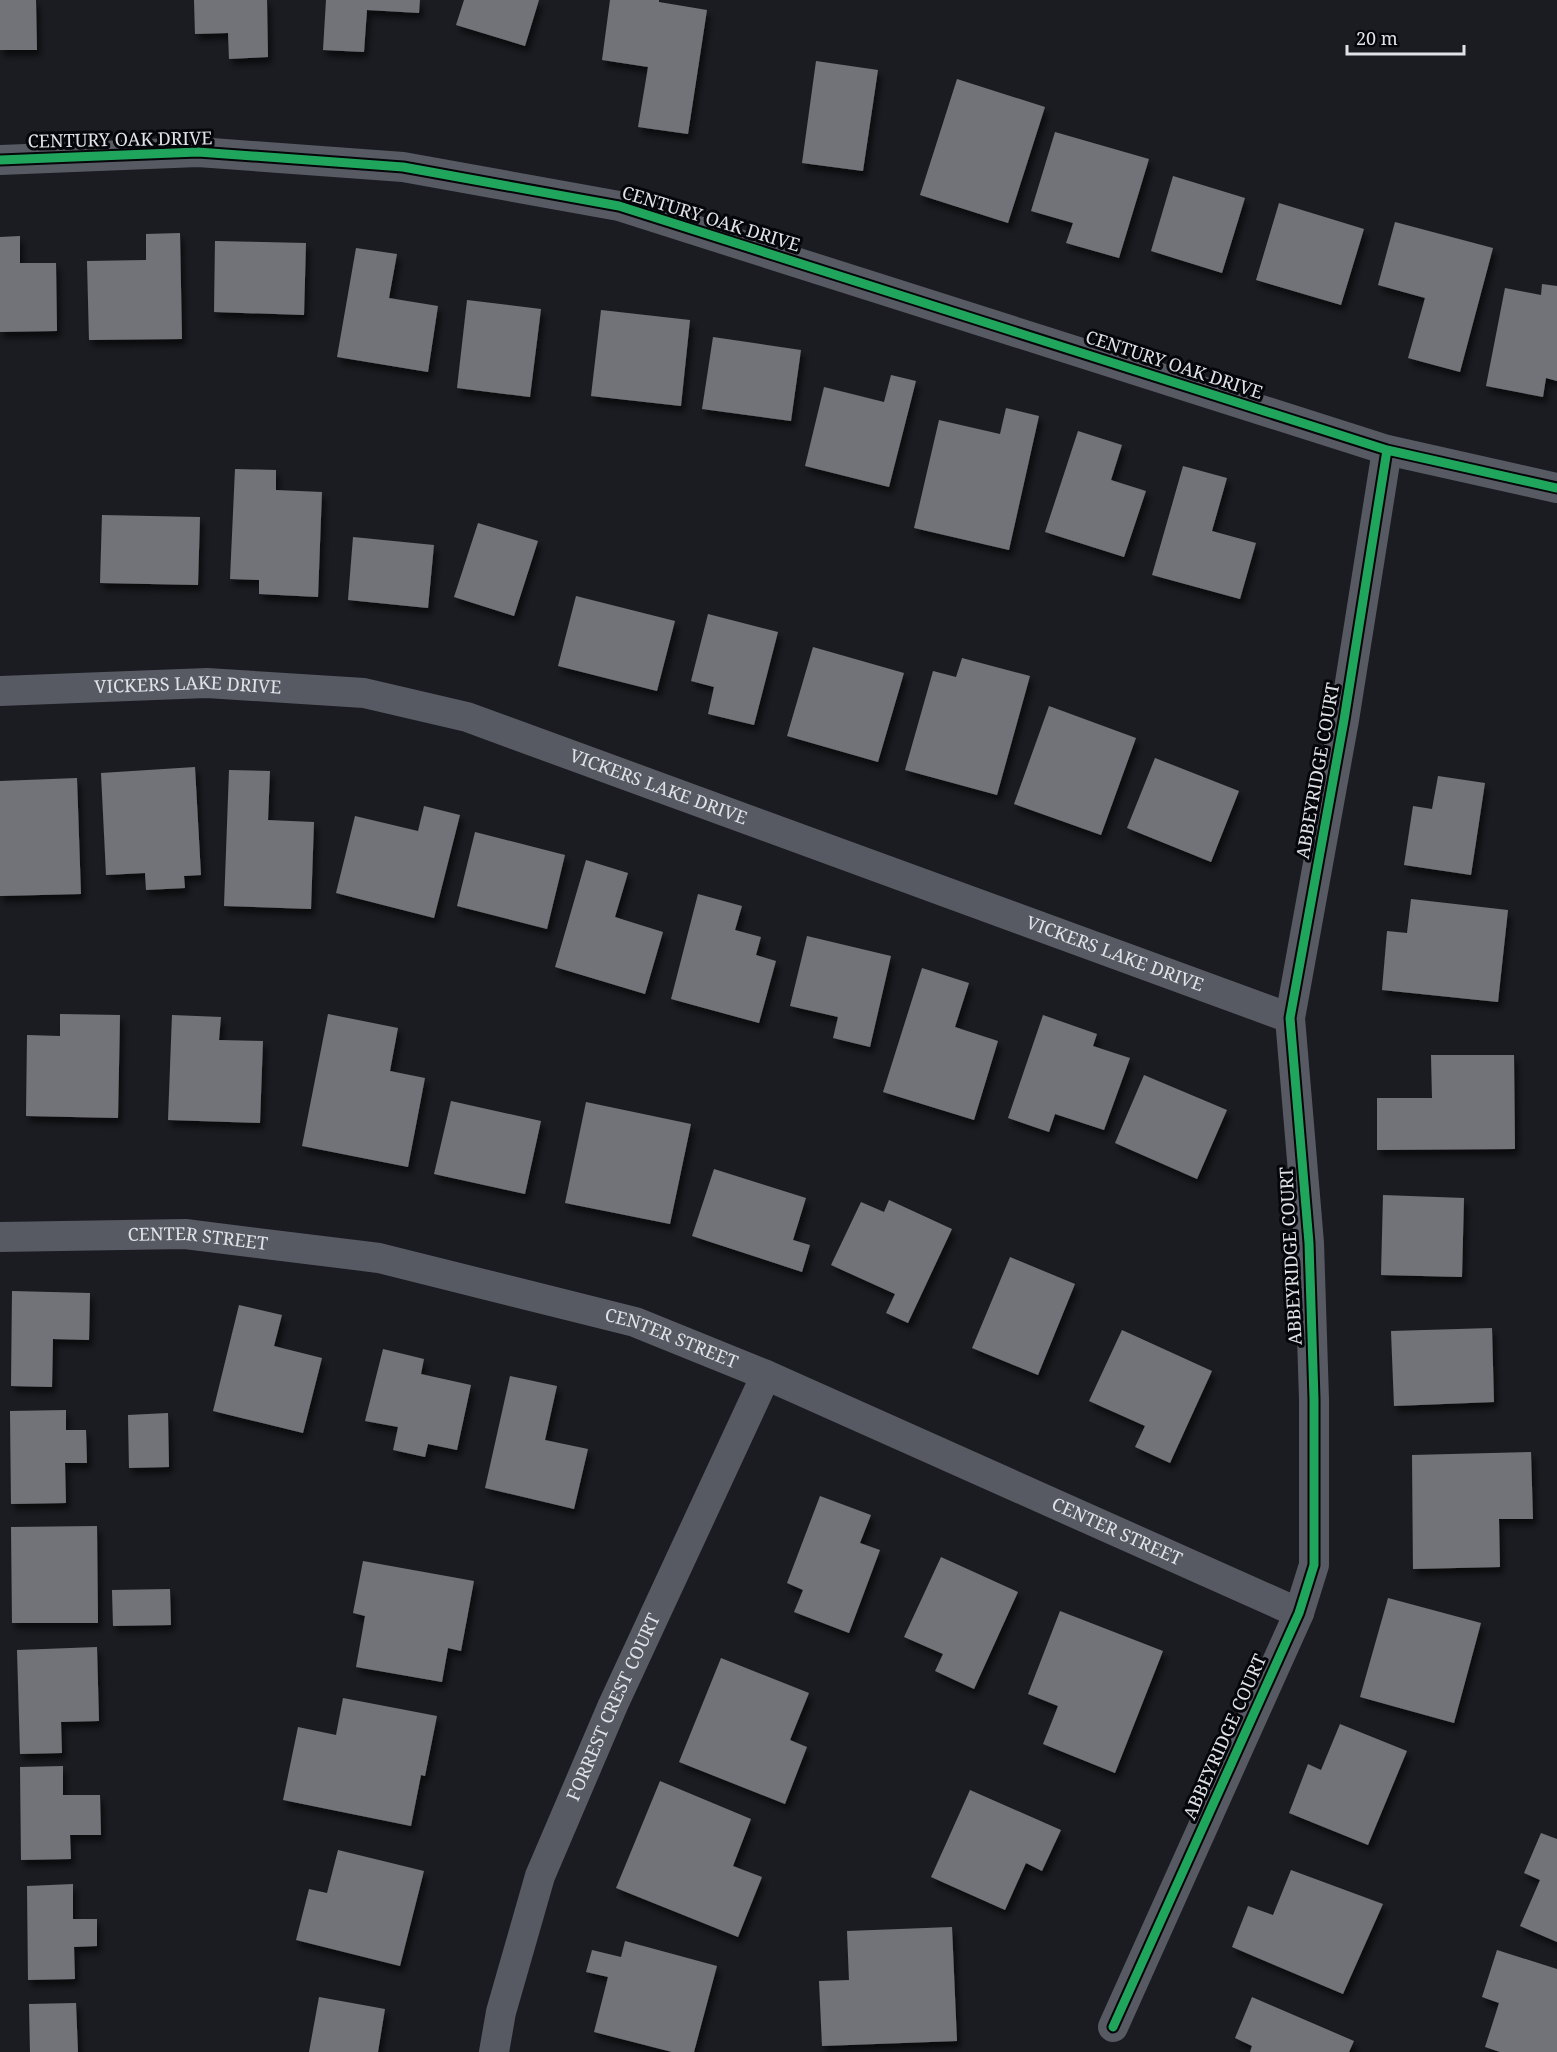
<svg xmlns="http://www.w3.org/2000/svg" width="1557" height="2052" viewBox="0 0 1557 2052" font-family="'Noto Serif',serif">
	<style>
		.building { fill: #727378; filter: url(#shadow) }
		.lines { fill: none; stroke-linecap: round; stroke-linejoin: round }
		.street { stroke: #575963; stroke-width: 30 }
		.cycleway-casing { stroke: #050609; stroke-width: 13 }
		.cycleway { stroke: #20a55d; stroke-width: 9 }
		.labels { text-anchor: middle; stroke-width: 6; stroke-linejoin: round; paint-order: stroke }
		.street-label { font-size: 18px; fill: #e0e2e8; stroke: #050609 }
	</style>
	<defs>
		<filter id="shadow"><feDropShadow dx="3.5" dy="6" stdDeviation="3" flood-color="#0009"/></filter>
	</defs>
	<rect width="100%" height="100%" fill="#1b1c21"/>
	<path class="building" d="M0,0H36L37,50H0Z
		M194,0H267L268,57L229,59L228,33L195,34Z
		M326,0H420L419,13L367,10L364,52L323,50Z
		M464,0H539L525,46L456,25Z
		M610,0H659V2L707,10L688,134L638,127L648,67L602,60Z
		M816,61L878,70L863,171L802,163Z
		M957,79L1045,107L1008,223L920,195Z
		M1055,132L1149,159L1119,258L1066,243L1073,223L1031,211Z
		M1173,176L1245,198L1222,273L1151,251Z
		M1279,203L1364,229L1341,305L1256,280Z
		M1395,222L1493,248L1460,372L1408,358L1425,298L1378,285Z
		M180,233L182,339L89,340L87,261L146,260V234Z
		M20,236V263H56L57,331L0,332V237Z
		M215,241L306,243L304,315L214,312Z
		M356,248L397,254L389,298L438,306L428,372L337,357Z
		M1542,284L1557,286V381L1546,378L1543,397L1486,386L1505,288L1541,295Z
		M467,300L541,309L530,397L457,388Z
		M601,310L690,320L681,406L591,396Z
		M713,337L801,350L791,421L702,409Z
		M891,375L916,381L889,487L805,466L824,387L884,402Z
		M1006,408L1039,416L1009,550L914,528L939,420L1000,434Z
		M1078,431L1122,445L1111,480L1146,491L1124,557L1045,532Z
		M1183,466L1227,478L1212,531L1256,543L1240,599L1152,575Z
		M235,469L276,470V490L322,492L318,597L259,594V580L230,579Z
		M102,515L200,517L198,585L100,583Z
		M478,523L538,541L514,616L454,597Z
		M353,537L434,545L428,608L348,600Z
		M576,596L675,621L657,691L558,666Z
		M708,614L778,632L754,725L708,714L714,687L691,681Z
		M813,647L904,673L878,762L787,736Z
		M962,658L1030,676L997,795L905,770L933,671L956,677Z
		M1049,706L1136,738L1101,835L1014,804Z
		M1155,758L1239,791L1211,862L1127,828Z
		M195,767L201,875L184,876L185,888L146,890L145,873L106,875L101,773Z
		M229,770L270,771L268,820L314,822L311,909L224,906Z
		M1438,776L1485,783L1471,875L1404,865L1413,806L1432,809Z
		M77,778L81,894L0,896V781Z
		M424,806L460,815L434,918L336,893L355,816L418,831Z
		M475,832L565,855L547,929L457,906Z
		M586,860L628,873L615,917L663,932L645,994L555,967Z
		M698,894L742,906L735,930L761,937L756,955L776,961L759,1023L671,999Z
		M1411,899L1508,910L1498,1002L1382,990L1387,931L1407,933Z
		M807,936L891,956L870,1047L833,1038L838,1017L790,1006Z
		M922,968L969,983L955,1027L998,1041L974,1120L883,1092Z
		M60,1014L120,1015L118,1118L26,1116L27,1035L60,1036Z
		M328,1014L398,1028L390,1071L425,1078L408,1167L302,1146Z
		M172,1015L221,1017L219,1040L263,1041L260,1123L168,1120Z
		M1043,1015L1097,1034L1093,1046L1130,1058L1104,1130L1055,1114L1049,1132L1008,1118Z
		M1431,1055H1514L1515,1149L1377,1150V1098H1432Z
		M1144,1075L1227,1110L1197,1179L1115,1143Z
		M451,1101L541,1121L525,1194L434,1174Z
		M586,1102L691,1124L670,1224L565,1203Z
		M714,1169L806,1198L793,1240L810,1245L802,1272L692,1236Z
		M1383,1195L1464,1198L1462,1277L1381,1275Z
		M889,1200L952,1229L908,1323L886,1313L895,1294L831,1265L861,1202L884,1212Z
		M1010,1257L1075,1284L1038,1375L972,1348Z
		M12,1291L90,1293L89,1340L53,1339L52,1387L11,1386Z
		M239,1305L282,1315L274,1346L322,1358L303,1433L213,1411Z
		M1492,1328L1494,1402L1394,1406L1391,1331Z
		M1122,1330L1212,1371L1170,1463L1135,1447L1145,1426L1089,1401Z
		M383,1349L424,1359L421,1374L471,1385L457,1450L428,1444L425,1457L393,1450L398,1427L365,1421Z
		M510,1376L557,1386L545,1440L588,1449L574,1509L485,1488Z
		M66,1410V1430H86L87,1463H65L66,1503L11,1504L10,1411Z
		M168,1413L169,1467L129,1468L128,1415Z
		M1531,1452L1533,1519H1499L1500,1567L1413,1569L1412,1455Z
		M820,1496L871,1515L860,1543L880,1550L849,1633L794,1612L803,1590L787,1583Z
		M97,1526L98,1623H12L11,1527Z
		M941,1557L1018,1592L974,1689L935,1671L943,1654L904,1637Z
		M363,1561L474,1581L461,1651L448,1648L442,1682L356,1667L365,1616L353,1613Z
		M170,1589L171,1625L113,1626L112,1590Z
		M1388,1598L1481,1623L1454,1723L1360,1697Z
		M1060,1611L1163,1651L1115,1773L1043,1744L1058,1706L1028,1694Z
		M97,1647L99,1721L61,1722L62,1753L20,1754L17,1650Z
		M721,1658L809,1693L790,1740L807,1747L785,1804L679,1762Z
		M343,1698L437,1716L425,1776L421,1775L411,1826L283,1800L298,1727L336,1735Z
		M1340,1724L1407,1751L1368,1845L1289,1813L1308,1764L1321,1770Z
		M63,1766V1795H100L101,1835H70L71,1859L21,1860L20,1767Z
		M660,1781L751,1819L733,1866L762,1877L738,1937L616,1888Z
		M970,1790L1061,1830L1042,1871L1026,1863L1005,1910L931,1877Z
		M1541,1833L1557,1839V1942L1520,1926L1540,1880L1524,1873Z
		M338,1850L424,1871L400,1966L296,1940L309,1889L327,1893Z
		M1291,1870L1383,1904L1343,1994L1232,1947L1248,1906L1273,1915Z
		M73,1884V1919H97V1946L74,1947L75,1979L28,1980L27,1886Z
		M952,1927L957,2041L822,2046L819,1981L849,1980L847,1931Z
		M625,1941L717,1966L694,2052H672L594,2032L608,1977L586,1972L592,1950L621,1957Z
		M1497,1950L1557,1969V2052H1500L1485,2047L1499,2003L1482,1997Z
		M319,1997L385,2009L378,2052H309Z
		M1252,1997L1354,2041L1349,2052H1250L1252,2046L1235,2038Z
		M76,2003L78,2052H30L29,2004Z"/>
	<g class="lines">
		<g class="street">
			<path d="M0,160L198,152L403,167L619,206L1387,450L1557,488"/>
			<path id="s1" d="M0,691L207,683L364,693L467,717L1290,1018"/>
			<path id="s2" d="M0,1237L185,1234L379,1258L635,1322L766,1375L1299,1613"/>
			<path d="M1113,2027L1299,1613L1314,1565V1399L1309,1243L1290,1018L1344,720L1387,450"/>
			<path id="s3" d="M494,2052L501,2012L540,1876L613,1705L766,1375"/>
		</g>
		<g class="cycleway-casing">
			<path id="cycleway" d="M0,160L198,152L403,167L619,206L1387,450L1557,488
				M1113,2027L1299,1613L1314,1565V1399L1309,1243L1290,1018L1344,720L1387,450"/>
		</g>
		<use href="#cycleway" class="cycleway"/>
	</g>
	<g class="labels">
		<g class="street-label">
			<text transform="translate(120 140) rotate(-1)" y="6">CENTURY OAK DRIVE</text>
			<text transform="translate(711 219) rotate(17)" y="6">CENTURY OAK DRIVE</text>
			<text transform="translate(1174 365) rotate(18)" y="6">CENTURY OAK DRIVE</text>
			<text dy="6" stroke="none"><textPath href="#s1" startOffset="188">VICKERS LAKE DRIVE</textPath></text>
			<text transform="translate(1318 771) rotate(-80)" y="6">ABBEYRIDGE COURT</text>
			<text dy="6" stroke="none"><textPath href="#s1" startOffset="674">VICKERS LAKE DRIVE</textPath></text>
			<text dy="6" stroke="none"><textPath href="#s1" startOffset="1160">VICKERS LAKE DRIVE</textPath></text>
			<text dy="6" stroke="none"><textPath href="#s2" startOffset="198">CENTER STREET</textPath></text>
			<text transform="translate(1291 1256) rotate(-93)" y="6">ABBEYRIDGE COURT</text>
			<text dy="6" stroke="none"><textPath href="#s2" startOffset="684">CENTER STREET</textPath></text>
			<text dy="6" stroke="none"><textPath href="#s2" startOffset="1170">CENTER STREET</textPath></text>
			<text dy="6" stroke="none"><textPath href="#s3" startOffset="366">FORREST CREST COURT</textPath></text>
			<text transform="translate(1225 1737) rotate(-66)" y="6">ABBEYRIDGE COURT</text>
		</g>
	</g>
	<path d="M1347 45v9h117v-9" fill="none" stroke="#e0e2e8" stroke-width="3"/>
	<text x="1356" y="45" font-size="18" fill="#e0e2e8" stroke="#050609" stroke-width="4.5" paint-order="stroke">20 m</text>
</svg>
